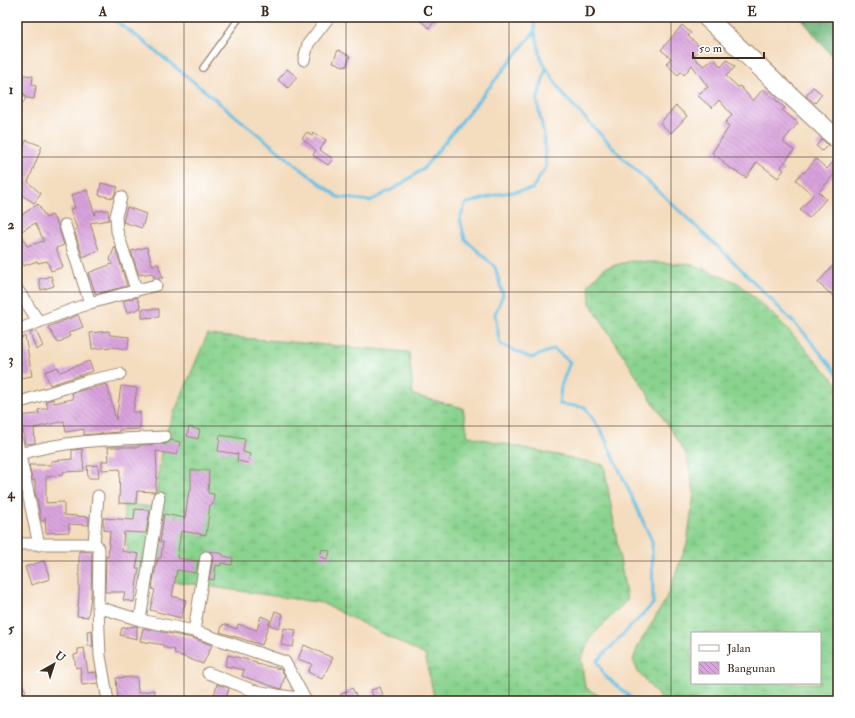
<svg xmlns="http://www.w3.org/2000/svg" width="855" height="718" viewBox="0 0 855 718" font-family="'IM FELL Double Pica',serif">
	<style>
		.forest { fill: url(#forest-crowns); stroke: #55704c }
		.wetland { fill: url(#wetland-marsh); stroke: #627e56; fill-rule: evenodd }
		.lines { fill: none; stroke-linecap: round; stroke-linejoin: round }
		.stream { stroke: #68c1e5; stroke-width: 3 }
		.building { fill: url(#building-back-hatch); fill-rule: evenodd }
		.lane-casing { stroke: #98836e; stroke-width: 8 }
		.street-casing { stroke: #98836e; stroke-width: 13 }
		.primary-casing { stroke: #98836e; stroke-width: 20 }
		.lane { stroke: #fff; stroke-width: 5.5 }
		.street { stroke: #fff; stroke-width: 11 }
		.primary { stroke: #fff; stroke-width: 18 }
		.grid { fill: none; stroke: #3b2a1e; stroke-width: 1; stroke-opacity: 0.55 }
		.neatline { fill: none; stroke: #3b2a1e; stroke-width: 1.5 }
		.grid-label { font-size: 13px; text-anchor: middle; font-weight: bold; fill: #3b2a1e }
	</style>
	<defs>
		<pattern id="forest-crowns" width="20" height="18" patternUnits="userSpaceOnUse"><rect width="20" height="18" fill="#6fb57a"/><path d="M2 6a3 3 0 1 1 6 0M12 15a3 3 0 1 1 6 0" fill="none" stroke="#5c9363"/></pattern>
		<pattern id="wetland-marsh" width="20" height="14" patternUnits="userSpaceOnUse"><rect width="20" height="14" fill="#8ad38f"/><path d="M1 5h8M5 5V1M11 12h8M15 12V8" fill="none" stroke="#78b57b"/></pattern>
		<pattern id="building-back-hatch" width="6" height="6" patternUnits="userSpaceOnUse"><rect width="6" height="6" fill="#d9a3de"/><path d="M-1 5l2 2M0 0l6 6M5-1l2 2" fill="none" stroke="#b185b3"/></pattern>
	</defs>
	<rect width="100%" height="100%" fill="#fff"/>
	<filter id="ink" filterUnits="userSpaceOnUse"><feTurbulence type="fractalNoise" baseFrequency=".025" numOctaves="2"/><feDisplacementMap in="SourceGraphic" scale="8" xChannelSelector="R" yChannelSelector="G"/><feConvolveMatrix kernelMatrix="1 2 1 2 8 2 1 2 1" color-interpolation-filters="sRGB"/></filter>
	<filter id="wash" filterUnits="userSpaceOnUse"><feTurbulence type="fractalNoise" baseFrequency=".012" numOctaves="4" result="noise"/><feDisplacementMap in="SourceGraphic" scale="16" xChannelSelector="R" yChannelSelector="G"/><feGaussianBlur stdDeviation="0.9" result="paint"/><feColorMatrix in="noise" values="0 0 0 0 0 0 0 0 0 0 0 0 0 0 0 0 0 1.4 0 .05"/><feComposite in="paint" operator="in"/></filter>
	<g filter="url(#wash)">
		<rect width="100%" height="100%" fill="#f4dcbe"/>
		<path class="forest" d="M800,17H838V64Z"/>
		<path class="wetland" d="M631,261L692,264L738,283L778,319L838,384V701H661L658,695L638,672L633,660L638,646L665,601L687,544L694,492L686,454L590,303L589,284L604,268ZM692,633H820V683H692Z
			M207,335L409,352L413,395L463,408L468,436L604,465L627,600L592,636L581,659L585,687L607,701H435L425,655L322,603L130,575L123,504L155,507L162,442Z"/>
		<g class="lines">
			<path class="stream" d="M110,17L142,40L297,166L338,197L370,201L397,187L423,169L535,31L534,17
				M535,31L541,59L564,96L624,159L733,261L805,334L838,375
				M546,68L537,101L544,135L546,167L532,189L499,194L465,204L460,219L465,239L495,267L503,295L495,314L500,344L531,358L554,349L570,362L561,386L559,404L585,407L603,434L652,541L653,604L597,661L605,676L635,701"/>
		</g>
		<g id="blocks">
			<path class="building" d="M416,17H438L429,28Z
				M682,25L691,33L688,36L701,48L693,57L704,66L714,59L721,67L727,60L735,67L726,76L738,87L740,86L753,101L763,89L785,108L782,110L798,123L784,140V143L794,150L781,167L784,170L778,178L757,162L746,178L731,168V169L723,163L724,162L712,153L729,127L725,123L732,115L719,100L712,108L697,95L708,87L692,65L684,75L681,72L678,75L666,64L671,58L661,50Z
				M338,50L350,56L346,67L333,62Z
				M287,69L297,77L288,88L278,80Z
				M18,74L33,76L32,85L36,86L34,99L26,98L25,94L20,91L22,83L17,82Z
				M813,87L822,94L815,103L806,96Z
				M676,106L687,116L671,133L660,123Z
				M307,132L312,136L314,133L326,140L320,150L333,159L328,165L313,155L316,150L302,138Z
				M822,139L828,145L822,151L816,146Z
				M26,140L42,146L28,182L41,194L34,203L17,192V180L23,164L19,163L21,156L17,155V144L24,146Z
				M816,159L827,169L833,162L838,166V170L819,192L826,199L809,218L800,210L813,195L796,180L802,172L804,173Z
				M101,183L118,187L113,198L99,195Z
				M87,190L95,215L96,211L108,210L109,220L90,223L99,250L83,257L74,230L77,229L70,209L75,208L71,195Z
				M38,204L46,218L52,215L58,225L64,245L56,248L63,267L51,271L47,261L38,263L37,261L23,266L17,250V218ZM35,223L44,241L27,246L20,232Z
				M127,207L146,214L142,228L123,222Z
				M115,246L127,286L96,294L88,273L112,264L110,259Z
				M147,247L152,265L158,264L163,278H154L152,273L139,275L131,251Z
				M838,259V300L818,283Z
				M51,276L54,286L41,290L39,279Z
				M137,297L141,308L127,313L123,301Z
				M142,309H159V317L142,318Z
				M78,315L83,327L68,333L70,336L58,343L48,327Z
				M36,331L43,346L36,350L30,333Z
				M109,331L110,335L129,337L128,349L111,347L92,349L90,333Z
				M25,336L32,376L20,378L17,362V340Z
				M89,361L93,371L50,385L45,372L58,367L60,372Z
				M107,384L116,420L121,386L137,388L133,412H140V429L119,430V432L84,435V429L66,432L64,421L34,428L35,443L25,444L23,430L17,431V416L39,414L38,410L48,408L46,401L53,399L54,403L73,399L72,393Z
				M189,427L200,430L198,439L187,436Z
				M220,435L245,439L243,452L250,454L248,463L237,461L238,454L218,451Z
				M171,440L180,442L177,455L156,451L157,473L155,492L137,491L136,504L119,503L120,469L102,470V461H109L108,447H139V445L166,444Z
				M82,449L84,471L63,472V475L46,477V503L64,502V515L89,517V525L69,524V532L46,533L45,517V521H41L38,501L35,493V480H32L29,465H51V461L72,459V450Z
				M98,465L99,478H88L87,466Z
				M191,470H209L208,493L214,494L213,505H210L206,535L181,531L177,558L198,561L196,573L177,570L172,596L186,600L181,618L150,610L155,590L152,589L154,575L158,558H161L163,542H160L164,514L185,518L189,491H191Z
				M135,509L150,510L146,533L124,532L122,551L139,554L136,568H139L134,602L123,600L125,592H105L106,556L108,557L110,531L104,530V525H103V518L134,520Z
				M322,549L330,551L328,559L320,557Z
				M79,551L92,552L91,596L88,617L77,616L79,596Z
				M210,551L223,554V556L233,558L232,565L221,563L220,566L216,565L214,580L209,579L213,558Z
				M44,561L50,579L31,585L25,567Z
				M275,611L283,614L279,628L270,625Z
				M261,616L270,620L262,645L220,632L223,624L237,629L238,624L257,630Z
				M137,626V639L120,635L122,628Z
				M143,628L192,638L212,645L203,664L174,653L175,650L163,647L164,645L140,641Z
				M284,628L296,630L293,647L281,645Z
				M92,630L93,646H88L87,631Z
				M304,645L333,658L322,679L308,672L312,664L298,659Z
				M84,648L88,673L96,672L98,683L82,685L80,667L76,668L74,655L78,654V649Z
				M228,655L257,662L256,664L281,669L285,676L281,689L242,676L244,670L225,666Z
				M17,677L26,691L17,695Z
				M137,677L138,693L154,690L156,701H118L116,678Z
				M217,684L229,688L226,699L214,696Z
				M380,687L383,695L374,698L371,690Z
				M352,688L357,697L349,701H344L340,695Z"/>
		</g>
	</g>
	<g filter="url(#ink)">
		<use href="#blocks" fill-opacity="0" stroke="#98836e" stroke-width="1"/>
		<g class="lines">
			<g class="lane-casing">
				<path id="lane" d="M203,68L240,17"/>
			</g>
			<g class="street-casing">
				<path id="street" d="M304,60L308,44L329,17
					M17,98H19
					M121,197L116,216L117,231L136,289
					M65,225L90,303
					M17,289L39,322
					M17,330L90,303L156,285
					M17,403L87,381L120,374
					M17,441L39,545
					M20,454C66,440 117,439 165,437
					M94,543L98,496
					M17,544H96L99,549L98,607L140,620L194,631L285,662L306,701
					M98,607L100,656L108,701
					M140,620L159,497
					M194,631L206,557
					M208,673L252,690L277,695L305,699"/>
			</g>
			<g class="primary-casing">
				<path id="primary" d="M706,17L838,140"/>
			</g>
			<use href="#lane" class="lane"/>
			<use href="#street" class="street"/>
			<use href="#primary" class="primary"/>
		</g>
	</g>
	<path class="grid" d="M184,17V701M346,17V701M509,17V701M671,17V701M17,157H838M17,292H838M17,426H838M17,561H838"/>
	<rect width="855" height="718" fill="none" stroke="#fff" stroke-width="44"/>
	<rect x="691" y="632" width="130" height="52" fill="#ffffff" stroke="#b1aaa5"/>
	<rect x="699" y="645" width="20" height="6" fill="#ffffff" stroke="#b1aaa5"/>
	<text x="727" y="652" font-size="12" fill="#3b2a1e">Jalan</text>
	<rect x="699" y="662" width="20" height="12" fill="url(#building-back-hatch)" stroke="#b1aaa5"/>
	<text x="727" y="672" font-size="12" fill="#3b2a1e">Bangunan</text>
	<g transform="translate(54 664) rotate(39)" stroke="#ffffff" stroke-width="3" paint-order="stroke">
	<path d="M0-3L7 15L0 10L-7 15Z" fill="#3b2a1e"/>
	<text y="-6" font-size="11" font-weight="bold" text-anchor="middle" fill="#3b2a1e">U</text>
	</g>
	<path d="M693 52v6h71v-6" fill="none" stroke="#3b2a1e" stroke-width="2"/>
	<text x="699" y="52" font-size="12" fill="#3b2a1e" stroke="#ffffff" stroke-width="3" paint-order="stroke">50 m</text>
	<rect x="22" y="22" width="811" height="674" class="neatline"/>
	<g class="grid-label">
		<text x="103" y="16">A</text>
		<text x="265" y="16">B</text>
		<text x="428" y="16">C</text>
		<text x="590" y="16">D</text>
		<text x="752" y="16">E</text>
		<text x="11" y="94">1</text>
		<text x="11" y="229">2</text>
		<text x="11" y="364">3</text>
		<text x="11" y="498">4</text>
		<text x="11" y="633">5</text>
	</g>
</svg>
